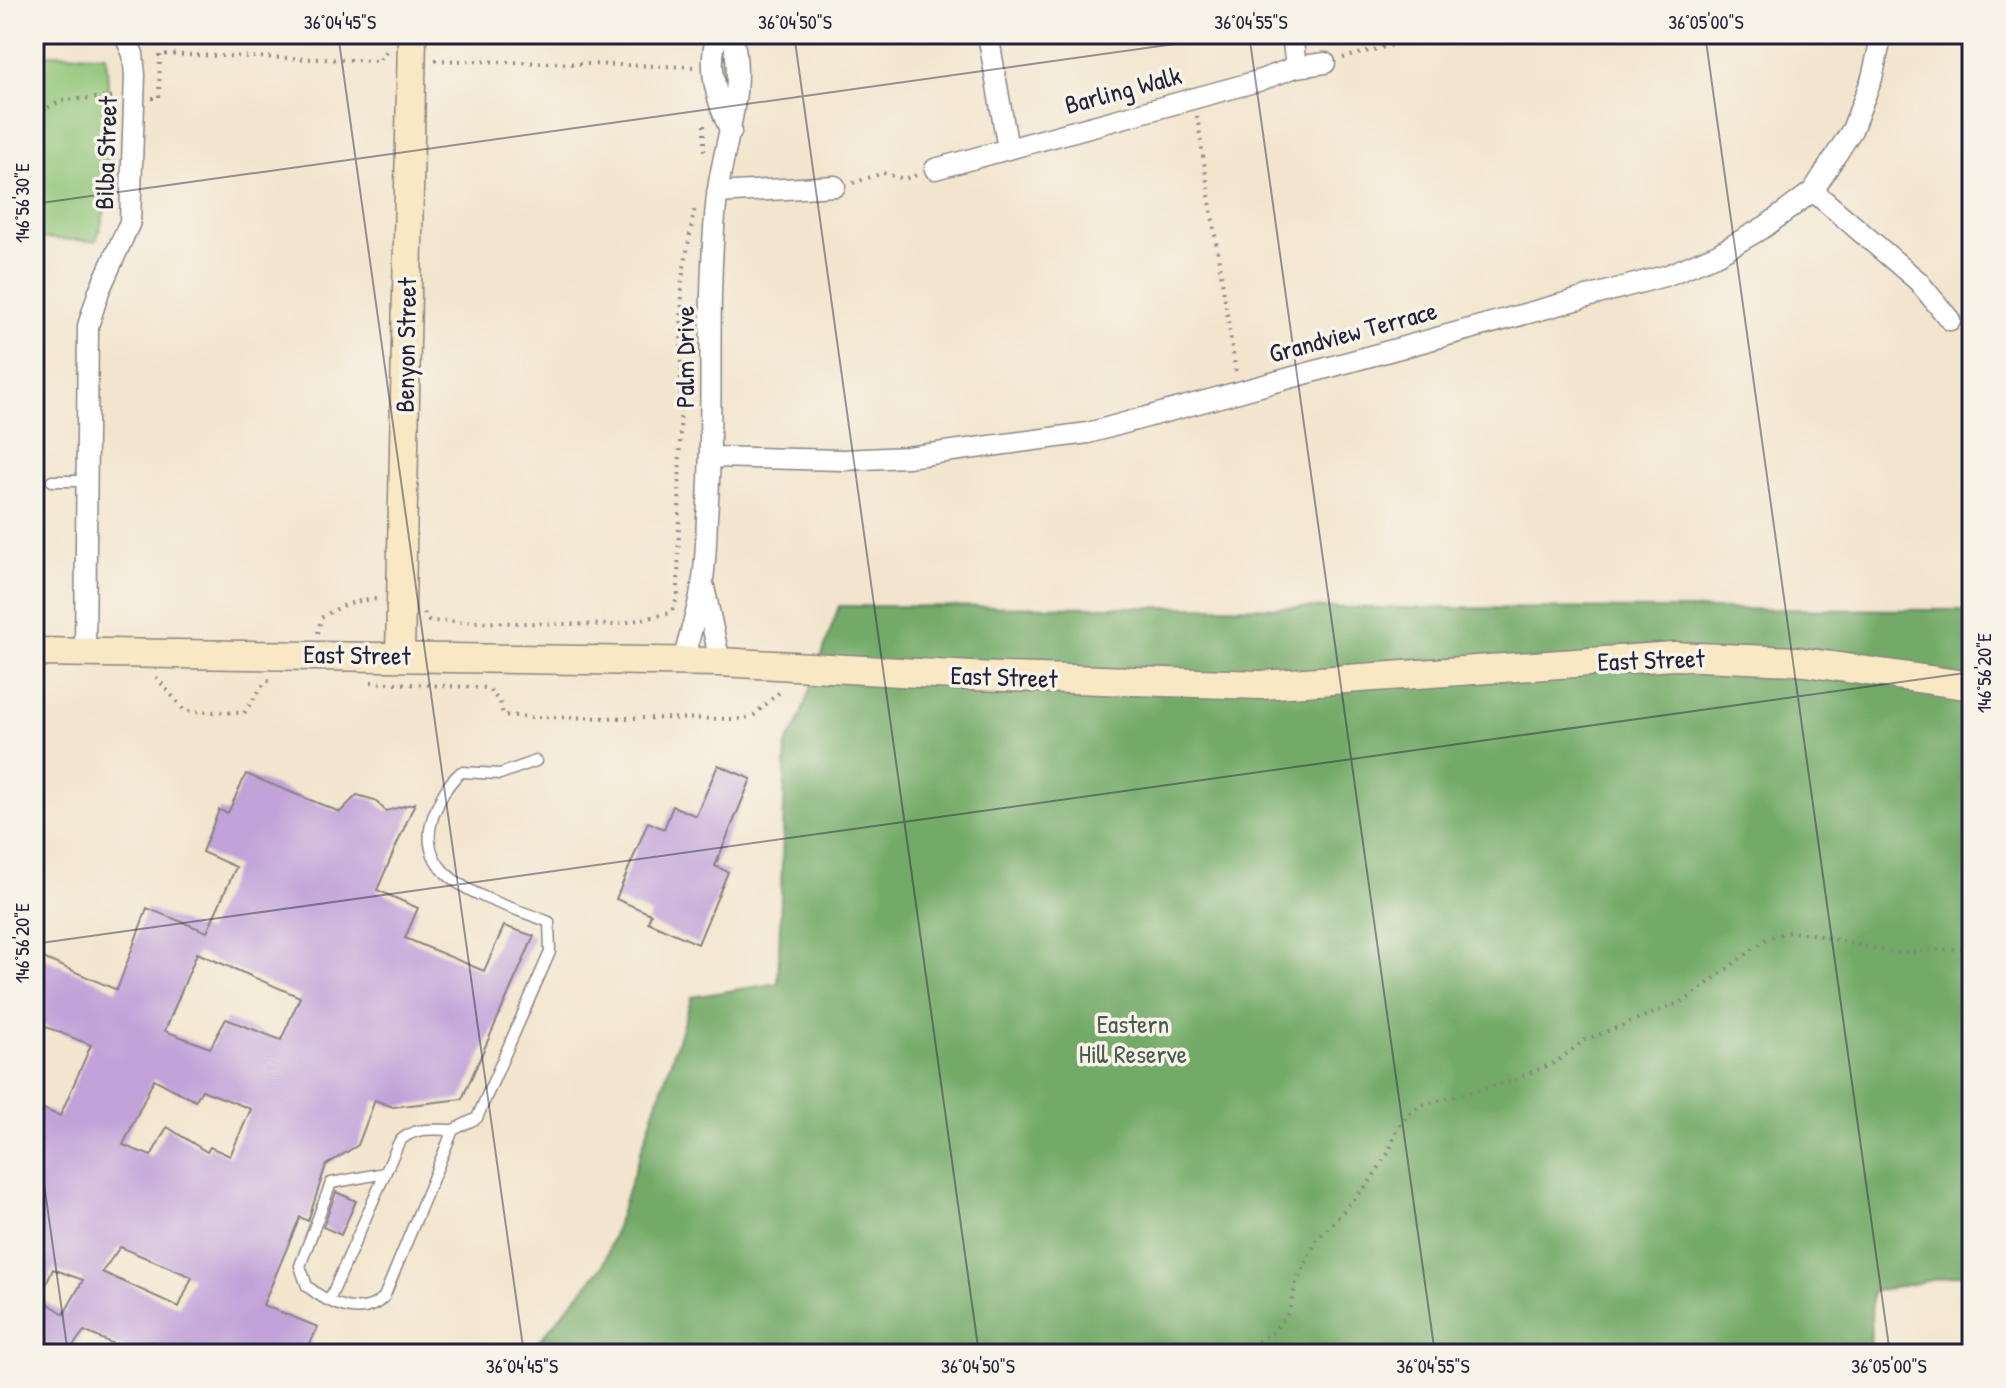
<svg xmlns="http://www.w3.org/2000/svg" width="2006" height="1388" viewBox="0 0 2006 1388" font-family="'Patrick Hand',sans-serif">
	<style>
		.green { fill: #8fc578; stroke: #58745a; stroke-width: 2 }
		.forest { fill: #73aa68; stroke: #4a6652; stroke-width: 2 }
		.building { fill: #c1a3d9; fill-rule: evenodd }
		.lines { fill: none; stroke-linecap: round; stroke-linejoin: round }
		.lane-casing { stroke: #8a8484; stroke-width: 13 }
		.street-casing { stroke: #8a8484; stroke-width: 23 }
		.secondary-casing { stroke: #8a8484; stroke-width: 31 }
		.path { stroke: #8a8484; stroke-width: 4; stroke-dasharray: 2 6; stroke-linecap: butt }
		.lane { stroke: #fff; stroke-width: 10 }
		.street { stroke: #fff; stroke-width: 20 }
		.secondary { stroke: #f8e8c3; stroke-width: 28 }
		.ticks { fill: none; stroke: #22223b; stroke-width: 2; stroke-opacity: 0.45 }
		.labels { text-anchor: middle; stroke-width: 7; stroke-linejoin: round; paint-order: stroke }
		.street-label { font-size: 26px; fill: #22223b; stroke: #f7f3e8 }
		.park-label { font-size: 26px; fill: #485b50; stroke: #f7f3e8 }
		.neatline { fill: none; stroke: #22223b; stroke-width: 3 }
		.ticks-label { font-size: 20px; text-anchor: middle; fill: #22223b }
	</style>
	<rect width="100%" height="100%" fill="#f7f3e8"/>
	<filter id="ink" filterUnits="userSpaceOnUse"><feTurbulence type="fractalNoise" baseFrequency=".0125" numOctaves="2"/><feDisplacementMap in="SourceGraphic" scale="16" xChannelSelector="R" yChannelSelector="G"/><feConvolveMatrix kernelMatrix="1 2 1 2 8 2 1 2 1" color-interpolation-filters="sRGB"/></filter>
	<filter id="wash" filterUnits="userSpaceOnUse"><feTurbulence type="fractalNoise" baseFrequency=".006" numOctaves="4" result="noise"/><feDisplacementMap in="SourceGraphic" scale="32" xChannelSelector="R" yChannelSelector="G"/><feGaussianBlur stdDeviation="1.8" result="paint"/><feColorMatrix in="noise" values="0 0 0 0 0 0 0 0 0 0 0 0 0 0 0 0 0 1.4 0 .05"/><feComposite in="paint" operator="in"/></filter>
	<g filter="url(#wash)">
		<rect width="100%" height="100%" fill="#f3e5cd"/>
		<path class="green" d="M34,54L106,55C110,115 117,185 96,241L34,238Z"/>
		<path class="forest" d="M839,606L1972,610V1272L1872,1292L1870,1354H528L603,1266L692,997L778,983L786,744L797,726Z"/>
		<g id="blocks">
			<path class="building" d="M718,765L751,779L715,866L728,872L698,944L648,922L651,914L616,899L648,822L664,829L673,806L696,816Z
				M246,774L340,812L357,795L374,800L386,811L415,803L377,890L418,908L405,938L484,971L504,926L534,936L462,1099L393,1107L375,1100L358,1145L326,1165L308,1221L300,1217L263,1305L318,1327L305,1354H136L84,1331L67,1354H34V1105L60,1116L91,1045L34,1022V954L117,990L147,908L207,932L236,867L202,852L219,810L228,813ZM197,953L300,997L281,1040L226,1019L210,1048L165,1031ZM154,1079L195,1101L202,1090L251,1109L230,1156L210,1147L207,1152L167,1127L151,1156L123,1145ZM120,1247L192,1277L179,1307L102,1272ZM53,1269L83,1280L64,1314L40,1298Z
				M336,1192L356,1201L341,1235L323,1227Z"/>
		</g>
	</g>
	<g filter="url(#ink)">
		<use href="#blocks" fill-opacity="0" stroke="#8a8484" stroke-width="2"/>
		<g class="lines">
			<g class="lane-casing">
				<path id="lane" d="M52,481H87
					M385,1173L331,1183L300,1266L307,1286C328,1304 362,1320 384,1297L453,1130L477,1118L550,952L549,922C501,902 408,884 434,814C441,797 447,784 461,772L500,774L536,761
					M329,1301L399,1142C414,1126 433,1130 453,1130"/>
			</g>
			<g class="street-casing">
				<path id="street" d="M717,34C707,68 716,100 731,132
					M988,34L1008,149
					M1292,34L1296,67
					M935,169L1258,81L1296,67L1325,63
					M1813,191L1918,281L1950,320
					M717,193L835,186
					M712,457L843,460L907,457L1088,433L1668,275L1718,254L1766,226L1813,191L1852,130L1872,78L1882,34
					M704,587L720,662
					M85,653L88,326L99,291L130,222L135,75L133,54L124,34
					M683,662C689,636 698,611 702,585C706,563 706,540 707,518C715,411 705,303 717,196C724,140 747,90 732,34"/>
			</g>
			<g class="secondary-casing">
				<path id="secondary" d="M34,652L720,662L972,676L1261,685L1674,656L1797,661L1972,686
					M400,655L412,34"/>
			</g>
			<path class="path" d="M1343,58L1434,34
				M435,60L697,67
				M152,98H159L160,54L379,61L389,48
				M34,115L62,100L115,97
				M1197,116L1236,373
				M704,151V119
				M853,183L883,173L904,179L917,175
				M424,613L429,621L614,625L671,613L678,596L682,279L695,207
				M318,633L321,618C338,606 358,599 379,599
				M156,677L185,711L244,713L266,681H275
				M371,682L488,688L500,702L503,715L529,717L742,719L754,715L783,689
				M1237,1354L1272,1333L1289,1312L1296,1283L1316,1241L1368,1184L1389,1152L1397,1129L1408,1114L1422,1105L1509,1082L1556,1062L1585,1040L1686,1000L1769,937L1789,932L1811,934L1896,953L1972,948"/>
			<use href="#lane" class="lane"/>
			<use href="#street" class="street"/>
			<use href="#secondary" class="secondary"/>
		</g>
	</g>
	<path class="ticks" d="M338,34L524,1354M794,34L979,1354M1249,34L1435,1354M1705,34L1890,1354M34,204L1246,34M34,944L1972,672M34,1112L68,1354"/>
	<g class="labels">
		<g class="street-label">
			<text transform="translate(1123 90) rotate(-15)" y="9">Barling Walk</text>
			<text transform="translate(106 153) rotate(-88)" y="9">Bilba Street</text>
			<text transform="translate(1353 332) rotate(-15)" y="9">Grandview Terrace</text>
			<text transform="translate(406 345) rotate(-89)" y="9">Benyon Street</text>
			<text transform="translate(685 357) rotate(-90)" y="9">Palm Drive</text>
			<text transform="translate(357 655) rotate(1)" y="9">East Street</text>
			<text transform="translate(1651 660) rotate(-2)" y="9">East Street</text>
			<text transform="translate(1004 677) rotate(2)" y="9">East Street</text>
		</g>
		<g class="park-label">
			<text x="1133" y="1033">Eastern<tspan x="1133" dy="30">Hill Reserve</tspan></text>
		</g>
	</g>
	<rect width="2006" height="1388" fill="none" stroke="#f7f3e8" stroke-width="88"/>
	<rect x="44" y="44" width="1918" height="1300" class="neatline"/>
	<g class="ticks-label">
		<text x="340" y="29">36°04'45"S</text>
		<text x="795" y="29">36°04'50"S</text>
		<text x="1251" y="29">36°04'55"S</text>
		<text x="1706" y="29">36°05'00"S</text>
		<text transform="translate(22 203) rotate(-90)" y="7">146°56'30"E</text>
		<text transform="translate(1984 673) rotate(-90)" y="7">146°56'20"E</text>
		<text transform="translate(22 943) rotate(-90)" y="7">146°56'20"E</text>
		<text x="522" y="1373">36°04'45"S</text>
		<text x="978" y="1373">36°04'50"S</text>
		<text x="1433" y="1373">36°04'55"S</text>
		<text x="1889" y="1373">36°05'00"S</text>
	</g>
</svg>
